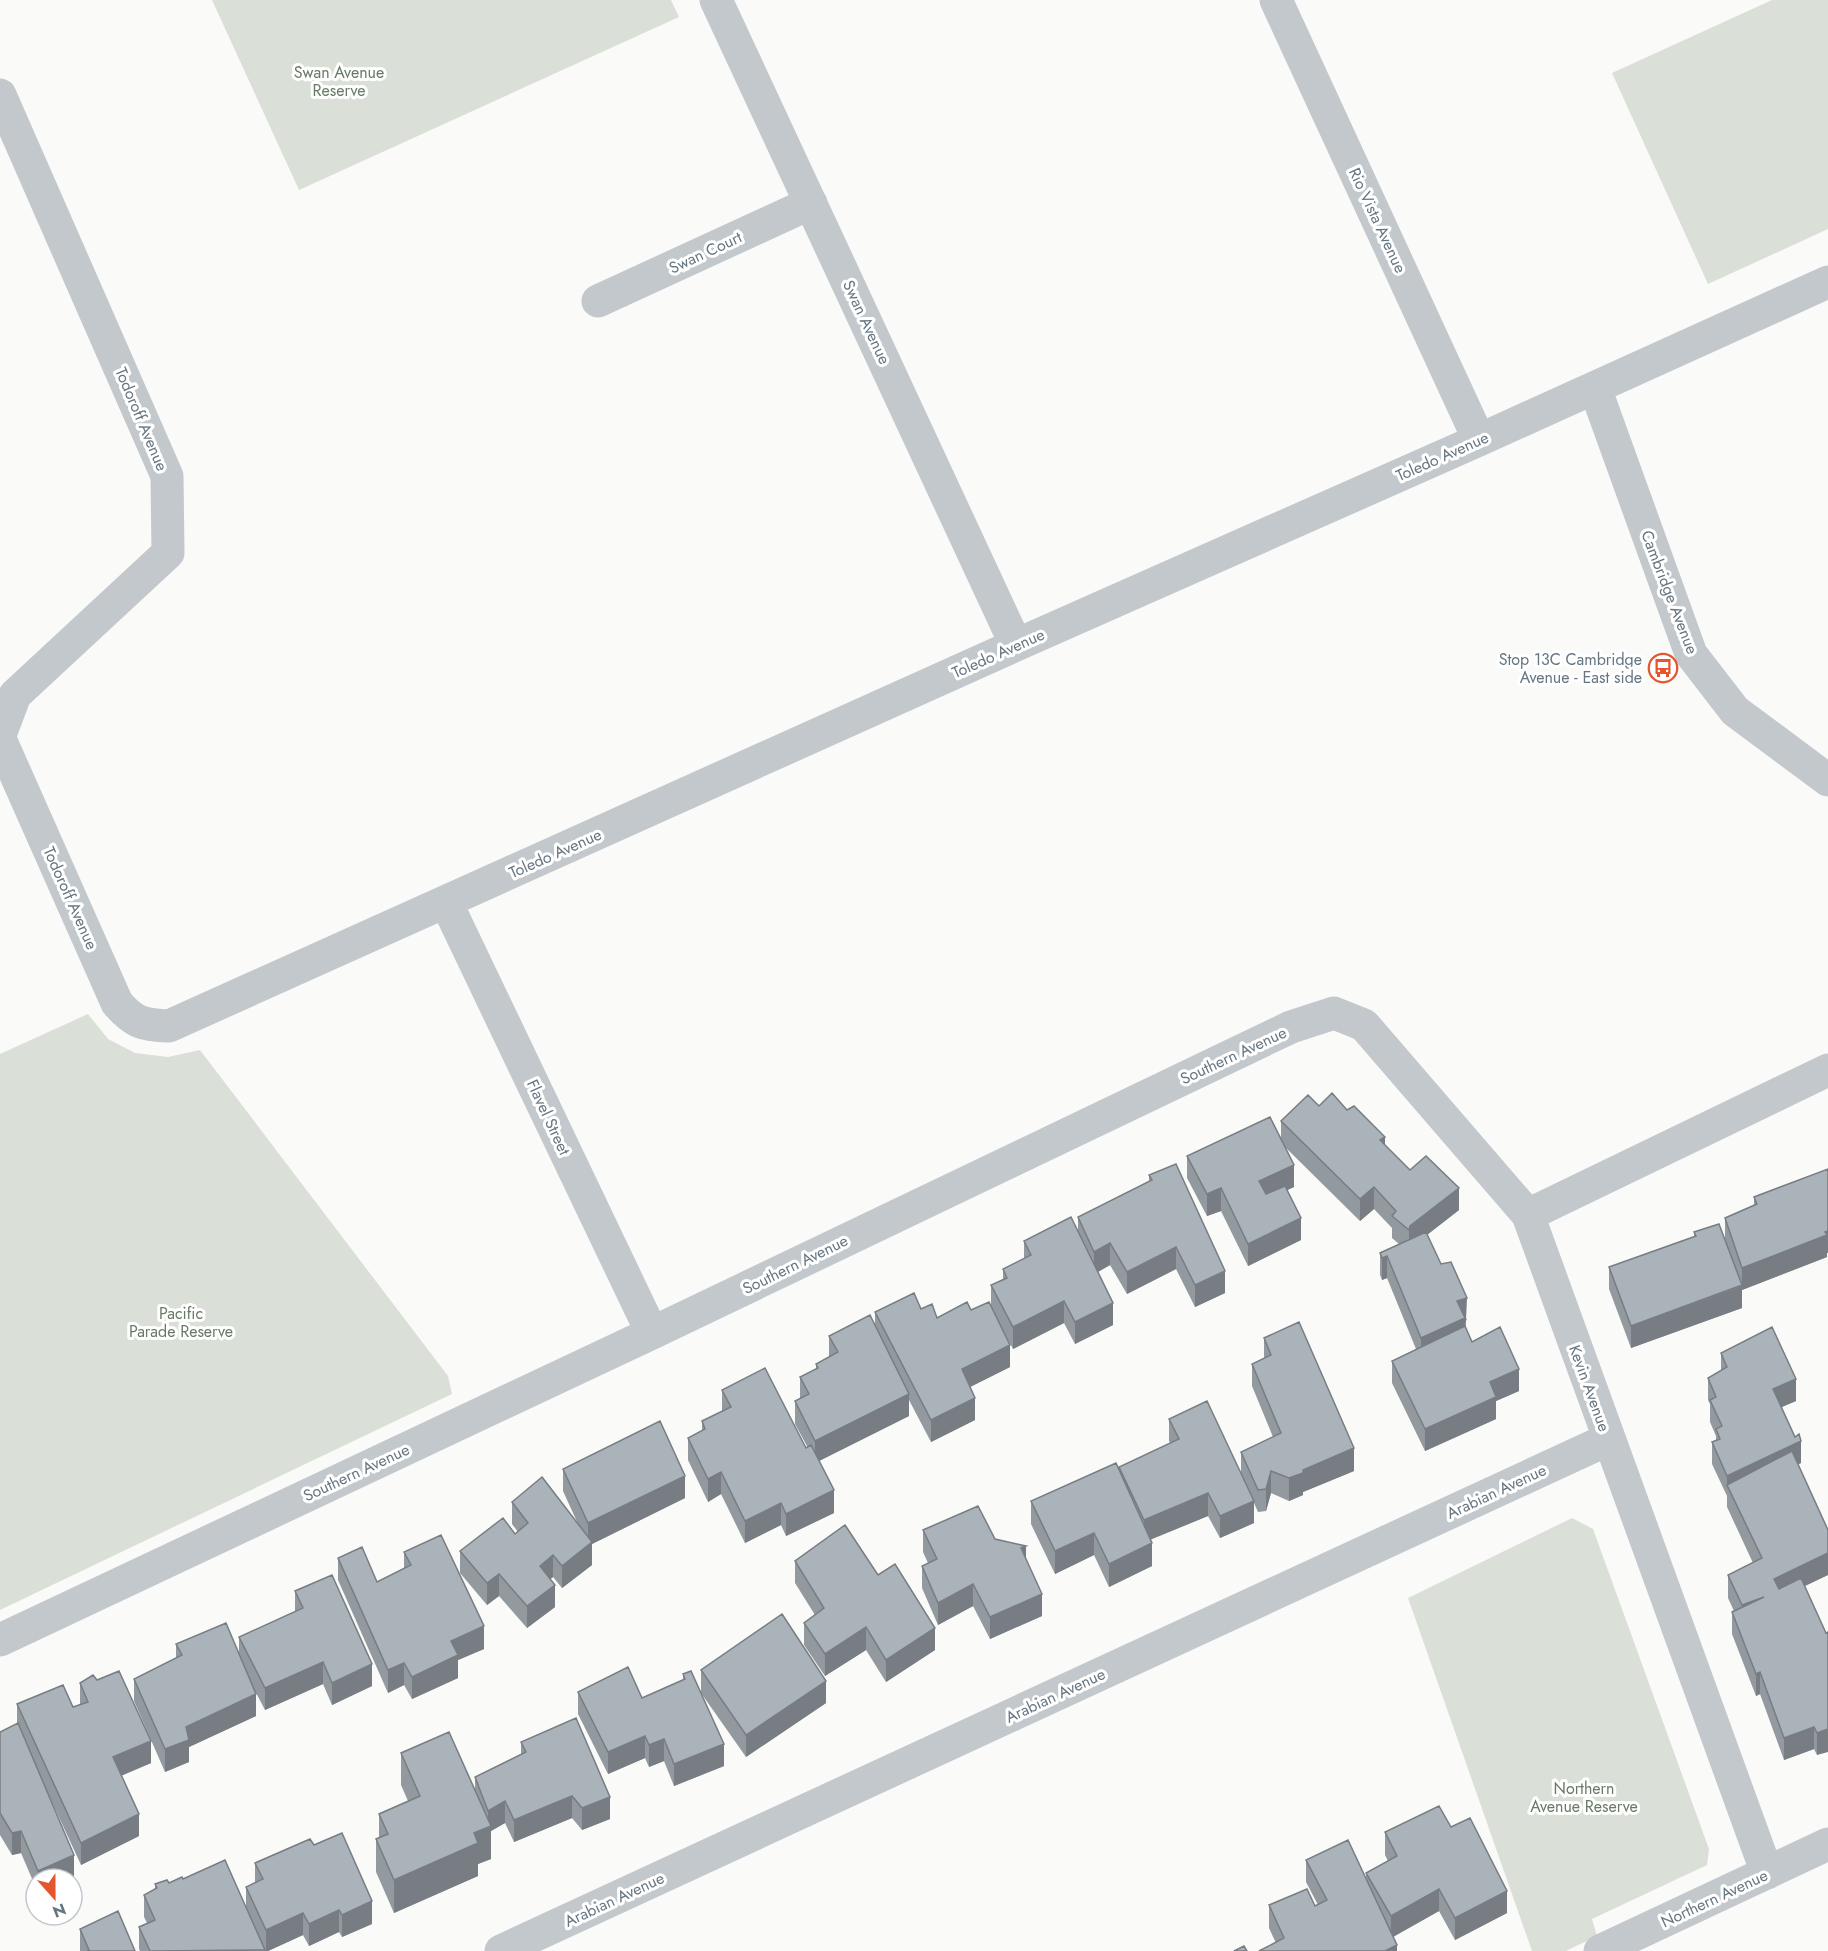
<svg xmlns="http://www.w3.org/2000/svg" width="1828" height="1951" viewBox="0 0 1828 1951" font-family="Jost,sans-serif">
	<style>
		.green { fill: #dadfd7 }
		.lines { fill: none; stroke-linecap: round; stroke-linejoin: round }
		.minor { stroke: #c3c8cc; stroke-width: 33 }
		.wall { fill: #929a9f }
		.shaded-wall { fill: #777d82 }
		.building { fill: #aab3b9; stroke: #777d82; stroke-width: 1.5 }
		.labels { text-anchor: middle; stroke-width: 6; stroke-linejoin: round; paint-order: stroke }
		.park-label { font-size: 16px; fill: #687a64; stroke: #fff }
		.street-label { font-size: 16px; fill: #657683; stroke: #fff }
		.poi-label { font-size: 16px; fill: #657683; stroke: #fff; text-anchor: end }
	</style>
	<rect width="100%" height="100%" fill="#fafaf8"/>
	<path class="green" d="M212,0H671L679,17L299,190Z
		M1772,0H1828V229L1708,284L1612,73Z
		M88,1014L108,1039L135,1053L168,1057L200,1050L448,1376L452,1394L0,1610V1054Z
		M1572,1518L1593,1529L1709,1849L1707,1865L1592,1919L1597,1936L1566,1951H1532L1408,1598Z"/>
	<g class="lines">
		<path class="minor" d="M716,0L1016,645
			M1276,0L1479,440
			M0,95L167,476L168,553L15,695L0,735
			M598,301L811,203
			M1595,388L1691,654L1735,711L1828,780
			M0,739L117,1003C134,1023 143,1025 169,1026L1016,645L1479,440L1828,282
			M446,902L652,1333
			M0,1640L652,1333L1291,1027L1334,1013L1364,1025L1528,1215
			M1767,1873L1528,1215L1828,1070
			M501,1951L1609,1439
			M1600,1951L1828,1844"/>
	</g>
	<path class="wall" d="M1319,1106L1347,1110L1410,1170L1459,1210L1427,1235L1467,1320L1465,1321V1328L1472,1342L1519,1391L1496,1401V1419L1425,1451L1392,1383V1361L1416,1349L1387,1278L1382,1280L1380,1275V1253L1399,1244L1392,1238V1228L1374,1209L1360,1221L1285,1147L1294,1187L1287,1190L1301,1240L1248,1266L1221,1211L1207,1216L1187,1178V1156L1281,1138V1121Z
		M1149,1175L1225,1293L1195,1307L1176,1269L1127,1294L1110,1265L1098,1272L1113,1325L1075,1344L1064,1323L1013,1349L999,1323L1010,1367L970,1387L975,1420L931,1442L909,1400V1416L819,1461L834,1513L786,1536L781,1525L745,1543L721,1494L708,1502L688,1460V1438L702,1431V1421L722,1411V1390L806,1448H808L795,1424V1401L800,1399V1377L816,1369V1364L829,1357V1336L875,1325V1312L921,1309L937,1318L991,1306V1285L1003,1279V1269L1024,1259V1241L1078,1231V1217L1149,1181Z
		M1754,1197L1827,1253V1257L1742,1290V1308L1631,1348L1609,1289V1267L1694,1237V1232L1725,1238V1218L1754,1205Z
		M1264,1338L1354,1471L1303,1492V1495L1289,1501L1271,1493L1266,1511L1258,1512L1254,1503V1523L1220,1538L1208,1516L1150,1540L1152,1566L1109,1587L1094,1555L1055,1574L1031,1524V1501L1119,1471V1467L1170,1443L1169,1441V1419L1241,1474V1452L1273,1437L1252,1386V1364L1264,1358Z
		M1721,1353L1796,1401L1781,1407L1801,1463L1798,1464L1828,1530V1575L1804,1586L1826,1633L1817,1755L1814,1749L1784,1760L1760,1694L1756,1696L1732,1634V1612L1734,1611L1728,1598V1575L1753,1563L1727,1507V1496L1712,1464V1442L1716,1440V1436L1710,1422V1404L1708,1400V1378L1721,1371Z
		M563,1469L685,1498L592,1544V1565L562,1588L553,1577L550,1579L555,1607L527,1628L499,1596L487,1605L460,1573V1551L515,1534L518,1532L512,1524V1502L578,1524L563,1491Z
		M923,1530L995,1539L1026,1558L1042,1616L990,1639L973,1606L938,1625L922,1588V1566L928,1563L923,1552Z
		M404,1552L484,1649L458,1660V1678L412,1699L404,1685L388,1693L338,1580V1558L377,1582L404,1568Z
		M795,1561L878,1575L935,1650L886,1682L866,1650L825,1676L804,1645V1623L815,1615L795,1583Z
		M295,1591L372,1686L332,1705L323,1684L265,1710L254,1689L256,1716L189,1747V1762L165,1772L134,1701V1679L176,1658V1644L239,1653V1637L295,1612Z
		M701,1670L826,1703L746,1757L701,1693Z
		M683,1674L724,1766L674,1786L664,1761L649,1767L645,1758L608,1774L578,1714V1692L642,1698L683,1680Z
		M80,1683L151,1763L121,1776L139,1836L81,1865L46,1789L74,1877L71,1879H36V1888L21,1853L12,1855L0,1835V1732L17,1724V1704L73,1707L80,1705Z
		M521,1742L610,1819L582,1830L572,1818L514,1842L505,1823L491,1831V1859L478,1864V1876L394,1913L376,1872V1839L379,1838V1814L408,1801L401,1785V1753L475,1789V1777L521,1754Z
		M1451,1827L1507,1913L1455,1940L1439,1911L1393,1937L1397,1951L1276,1943L1269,1928V1905L1315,1906L1318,1905L1306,1882V1860L1366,1878V1873L1388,1861L1385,1855V1832Z
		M255,1863L372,1924L342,1937L339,1932L309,1946L303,1935L268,1951H140L139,1949V1927L147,1923L144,1917V1895L155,1889V1884L169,1883L183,1879L246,1906V1887L255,1882Z
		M80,1929L135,1951H80Z"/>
	<path class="shaded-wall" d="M1385,1137V1159L1380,1140Z
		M1294,1165V1187L1259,1203V1181Z
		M1374,1187V1209L1360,1221V1199Z
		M1221,1188V1211L1207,1216V1194Z
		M1459,1188V1210L1410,1248L1409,1253V1230L1410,1226Z
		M1301,1218V1240L1248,1266V1244Z
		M1828,1231V1253H1827V1257L1742,1290V1308L1631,1348V1326L1742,1286V1268Z
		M1110,1243V1265L1094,1274V1252Z
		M1176,1247V1269L1127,1294V1272Z
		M1387,1256V1278L1382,1280V1258Z
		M1225,1271V1293L1195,1307V1285Z
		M1467,1298L1465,1341L1421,1360V1338L1457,1301Z
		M1064,1301V1323L1013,1349V1327Z
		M1113,1303V1325L1075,1344V1322Z
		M1010,1345V1367L962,1391V1369Z
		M1519,1369V1391L1496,1401V1419L1425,1451V1429L1490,1382Z
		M1796,1379V1401L1773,1411V1389Z
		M909,1394V1416L815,1463V1441Z
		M975,1398V1420L931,1442V1420Z
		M1801,1441V1463L1732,1496L1727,1486V1476Z
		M1354,1448V1471L1303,1492V1495L1289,1501V1478L1303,1470Z
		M1271,1471V1493L1266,1511V1489Z
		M721,1472V1494L708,1502V1479Z
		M685,1476V1498L592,1544V1565L562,1588V1566L588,1545V1523Z
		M834,1490V1513L786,1536V1514Z
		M1208,1493V1516L1144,1542V1520Z
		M1254,1501V1523L1220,1538V1516Z
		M781,1503V1525L745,1543V1521Z
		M1094,1533V1555L1055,1574V1551Z
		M1152,1543V1566L1109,1587V1564Z
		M1026,1546V1568L1021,1548Z
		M1828,1553V1575L1774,1601V1579Z
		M553,1555V1577L540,1588V1566Z
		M499,1574V1596L487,1605V1583Z
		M973,1584V1606L938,1625V1603Z
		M555,1585V1607L527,1628V1606Z
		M1042,1594V1616L990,1639V1617Z
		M1764,1597L1742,1627V1605Z
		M484,1626V1649L458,1660V1678L412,1699V1677L451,1641Z
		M866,1627V1650L825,1676V1654Z
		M935,1628V1650L886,1682V1660Z
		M323,1662V1684L265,1710V1688Z
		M404,1663V1685L388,1693V1670Z
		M372,1664V1686L332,1705V1683Z
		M1760,1672V1694L1756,1696V1674Z
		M826,1681V1703L746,1757V1735Z
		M256,1694V1716L189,1747V1762L165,1772V1749L186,1727Z
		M1814,1727V1749L1784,1760V1738Z
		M1828,1729V1752L1817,1755V1733Z
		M645,1736V1758L608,1774V1752Z
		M664,1739V1761L649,1767V1745Z
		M151,1741V1763L113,1779V1757Z
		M724,1744V1766L674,1786V1764Z
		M572,1796V1818L514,1842V1820Z
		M610,1797V1819L582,1830V1808Z
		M505,1801V1823L491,1831V1859L478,1864V1876L394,1913V1880L474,1833L488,1827V1811Z
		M139,1814V1836L81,1865V1843Z
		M21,1831V1853L12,1855V1833Z
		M74,1855V1877L71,1879H38V1871Z
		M1439,1889V1911L1391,1938V1916Z
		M1507,1891V1913L1455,1940V1918Z
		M372,1901V1924L342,1937V1915Z
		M339,1910V1932L309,1946V1924Z
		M303,1913V1935L268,1951H266V1930Z
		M1397,1945V1951H1385Z"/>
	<path class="building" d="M1332,1093L1347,1110L1354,1106L1385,1137L1380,1140L1410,1170L1426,1156L1459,1188L1410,1226L1409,1230L1392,1216L1396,1211L1374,1187L1360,1199L1281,1121L1308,1095L1319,1106Z
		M1270,1117L1294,1165L1259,1181L1266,1194L1285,1186L1301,1218L1248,1244L1221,1188L1207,1194L1187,1156Z
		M1176,1164L1225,1271L1195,1285L1176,1247L1127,1272L1110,1243L1094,1252L1078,1217L1152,1180L1149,1175Z
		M1828,1169V1231L1825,1232L1827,1235L1742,1268L1725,1218L1757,1204L1754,1197Z
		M1071,1217L1113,1303L1075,1322L1064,1301L1013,1327L991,1285L1007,1278L1003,1269L1031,1255L1024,1241Z
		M1719,1224L1742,1285L1631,1326L1609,1267L1696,1236L1694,1232Z
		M1426,1232L1441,1264L1451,1262L1467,1298L1457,1301L1465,1318L1421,1338L1387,1256L1382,1258L1380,1253Z
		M914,1293L921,1309L932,1304L937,1318L967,1302L971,1310L989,1302L1010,1345L962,1369L975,1398L931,1420L875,1312Z
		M870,1315L909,1394L815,1441L795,1401L809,1394L800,1377L818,1368L816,1364L838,1352L829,1336Z
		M1299,1322L1354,1448L1303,1470V1473L1289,1478L1271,1471L1266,1489L1258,1490L1241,1452L1281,1433L1252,1364L1271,1355L1264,1338Z
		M1465,1326L1472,1342L1500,1327L1519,1369L1490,1382L1496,1397L1425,1429L1392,1361Z
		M1772,1327L1796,1379L1773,1389L1795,1437L1799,1434L1801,1441L1727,1476L1712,1442L1720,1439L1716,1429L1722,1426L1710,1400L1716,1397L1708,1378L1727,1367L1721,1353Z
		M765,1368L806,1448L811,1445L834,1490L786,1514L781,1503L745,1521L721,1472L708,1479L688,1438L705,1429L702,1421L731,1407L722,1390Z
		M1207,1401L1254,1501L1220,1516L1208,1493L1144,1520L1119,1467L1179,1439L1169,1419Z
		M660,1421L685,1476L588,1523L563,1469Z
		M1792,1451L1828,1530V1553L1774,1579L1779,1589L1801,1578L1826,1633L1828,1632V1729L1817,1733L1814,1727L1784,1738L1760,1672L1756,1674L1732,1612L1764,1597L1742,1605L1728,1575L1762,1558L1727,1485Z
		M1116,1463L1152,1543L1109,1564L1094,1533L1055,1551L1031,1501Z
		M542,1477L592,1542L562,1566L553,1555L540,1566L555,1585L527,1606L499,1574L487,1583L460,1551L503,1518L515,1534L528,1523L512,1502Z
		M978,1506L995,1539L1026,1546L1021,1548L1042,1594L990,1617L973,1584L938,1603L922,1566L937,1559L923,1530Z
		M845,1525L878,1575L895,1564L935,1628L886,1660L866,1627L825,1654L804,1623L824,1608L795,1561Z
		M441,1535L484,1626L451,1641L458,1655L412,1677L404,1663L388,1670L338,1558L362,1547L377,1582L411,1565L404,1552Z
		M332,1575L372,1664L332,1683L323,1662L265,1688L239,1637L303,1608L295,1591Z
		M782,1614L826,1681L746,1735L701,1670Z
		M226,1623L256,1694L186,1727L189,1740L165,1749L134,1679L182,1655L176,1644Z
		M628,1667L642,1698L685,1679L683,1674L691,1671L724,1744L674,1764L664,1739L649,1745L645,1736L608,1752L578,1692Z
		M119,1671L151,1741L113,1757L139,1814L81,1843L17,1704L63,1685L73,1707L88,1702L80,1683L93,1675L97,1680Z
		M576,1718L610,1797L582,1808L572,1796L514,1820L505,1801L488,1811L475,1777L526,1752L521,1742Z
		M18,1723L74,1855L38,1871L21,1831L12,1833L0,1813V1732Z
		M449,1732L491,1826L474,1833L478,1843L394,1880L376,1839L388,1834L379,1814L420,1796L401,1753Z
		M1439,1806L1451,1827L1470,1818L1507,1891L1455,1918L1439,1889L1391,1916L1366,1873L1397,1856L1385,1832Z
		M342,1833L372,1901L342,1915L339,1910L309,1924L303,1913L266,1930L246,1887L263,1879L255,1863L310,1839L314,1845Z
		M1348,1840L1397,1945L1385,1951H1259L1284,1938L1269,1905L1307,1889L1315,1906L1327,1900L1306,1860Z
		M225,1860L265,1950L150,1951L139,1927L155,1920L144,1895L157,1888L155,1884L167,1880L169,1883L182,1877L183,1879Z
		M118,1911L135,1951H87L89,1950L80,1929Z
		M1244,1946L1247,1951H1234Z"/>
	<defs>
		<g id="bus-ring" transform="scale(1.5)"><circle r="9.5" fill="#fff" stroke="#e4572e" stroke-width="1.5"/><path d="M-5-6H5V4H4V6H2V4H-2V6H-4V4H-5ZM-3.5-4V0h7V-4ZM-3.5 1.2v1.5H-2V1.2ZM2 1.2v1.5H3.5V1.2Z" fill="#e4572e"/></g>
	</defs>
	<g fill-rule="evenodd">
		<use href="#bus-ring" x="1663" y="668"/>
	</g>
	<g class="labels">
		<g class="park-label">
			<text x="339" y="78">Swan Avenue<tspan x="339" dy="18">Reserve</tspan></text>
			<text x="181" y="1319">Pacific<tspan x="181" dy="18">Parade Reserve</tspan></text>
			<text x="1584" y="1794">Northern<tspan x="1584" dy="18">Avenue Reserve</tspan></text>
		</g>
		<g class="street-label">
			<text transform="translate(1378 220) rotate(65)" y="6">Rio Vista Avenue</text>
			<text transform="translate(705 252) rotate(-25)" y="6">Swan Court</text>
			<text transform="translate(867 322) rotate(65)" y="6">Swan Avenue</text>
			<text transform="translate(142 419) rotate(67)" y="6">Todoroff Avenue</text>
			<text transform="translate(1442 456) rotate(-24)" y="6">Toledo Avenue</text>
			<text transform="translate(1670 592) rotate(69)" y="6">Cambridge Avenue</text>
			<text transform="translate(998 653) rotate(-24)" y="6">Toledo Avenue</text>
			<text transform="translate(555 853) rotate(-24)" y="6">Toledo Avenue</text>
			<text transform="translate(71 898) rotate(66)" y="6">Todoroff Avenue</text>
			<text transform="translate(1233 1055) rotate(-25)" y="6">Southern Avenue</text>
			<text transform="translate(549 1117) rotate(65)" y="6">Flavel Street</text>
			<text transform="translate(795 1264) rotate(-26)" y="6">Southern Avenue</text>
			<text transform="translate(1590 1388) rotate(70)" y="6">Kevin Avenue</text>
			<text transform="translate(356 1472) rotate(-25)" y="6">Southern Avenue</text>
			<text transform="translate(1496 1491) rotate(-25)" y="6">Arabian Avenue</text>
			<text transform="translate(1055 1695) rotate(-25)" y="6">Arabian Avenue</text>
			<text transform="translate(1714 1898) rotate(-25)" y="6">Northern Avenue</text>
			<text transform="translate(614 1899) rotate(-25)" y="6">Arabian Avenue</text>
		</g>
		<g class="poi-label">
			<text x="1642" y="665">Stop 13C Cambridge<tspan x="1642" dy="18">Avenue - East side</tspan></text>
		</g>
	</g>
	<g transform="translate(54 1897) rotate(159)"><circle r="28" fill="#ffffff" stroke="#c1c8cd" stroke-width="1.5"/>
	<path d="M0-4.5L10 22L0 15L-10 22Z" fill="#e4572e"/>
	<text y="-9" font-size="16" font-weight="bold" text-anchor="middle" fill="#657683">N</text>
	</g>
</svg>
